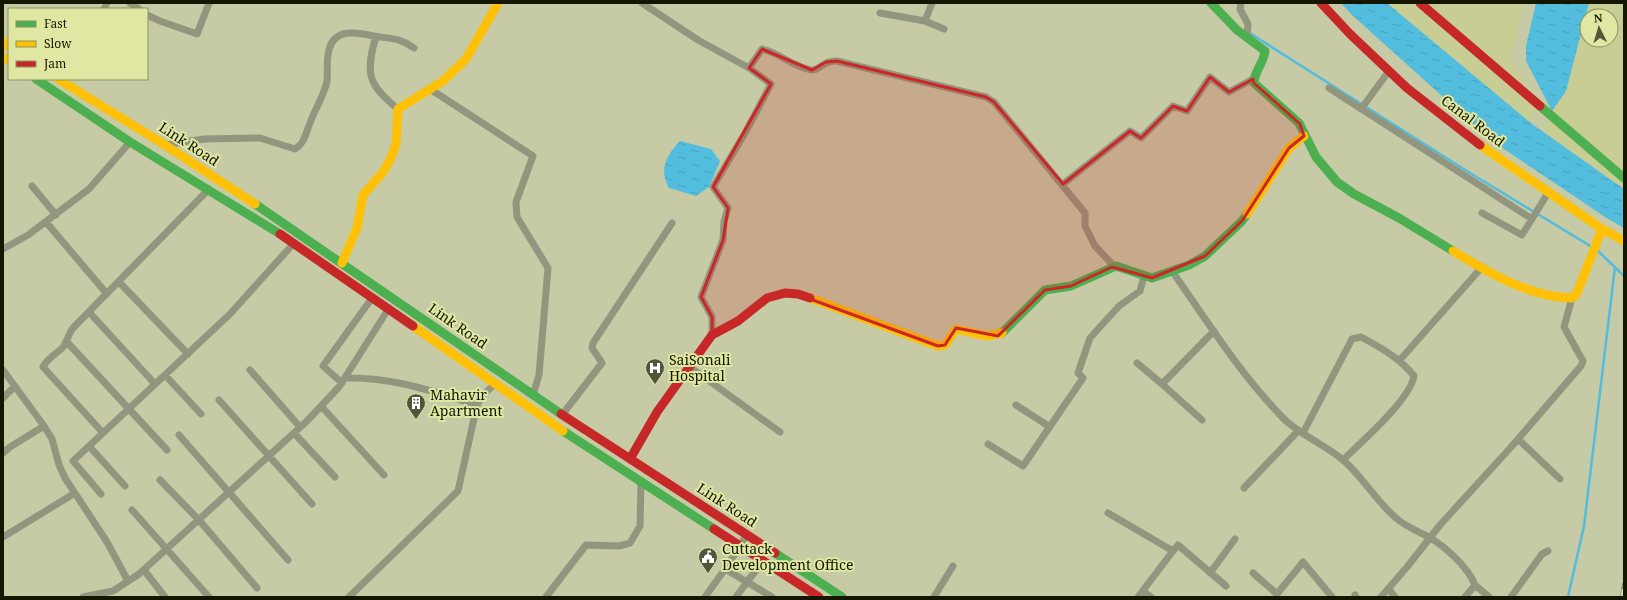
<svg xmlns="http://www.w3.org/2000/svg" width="1627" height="600" viewBox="0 0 1627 600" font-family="'Noto Serif',serif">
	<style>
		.built { fill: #c7cd93; fill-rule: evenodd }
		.water { fill: url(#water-ripples) }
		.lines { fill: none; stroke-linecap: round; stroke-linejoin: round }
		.stream { stroke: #53bdde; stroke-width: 2.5 }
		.street { stroke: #93967e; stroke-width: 7 }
		.fast { stroke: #4caf50; stroke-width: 9 }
		.slow { stroke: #ffc107; stroke-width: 9 }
		.jam { stroke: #c62828; stroke-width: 9 }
		.rail-casing { stroke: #8a8e76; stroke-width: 4 }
		.rail { stroke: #dfe7a3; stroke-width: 2.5; stroke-dasharray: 8; stroke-linecap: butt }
		.marked { fill: #cc2726; fill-opacity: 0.2; stroke: #cc2726; stroke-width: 3; stroke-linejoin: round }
		.labels { text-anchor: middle; stroke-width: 4; stroke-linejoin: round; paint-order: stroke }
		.street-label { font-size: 14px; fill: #141600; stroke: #dfe7a3 }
		.poi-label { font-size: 14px; fill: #141600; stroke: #dfe7a3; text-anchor: start }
	</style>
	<defs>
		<pattern id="water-ripples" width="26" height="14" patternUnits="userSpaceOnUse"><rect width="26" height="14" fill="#53bdde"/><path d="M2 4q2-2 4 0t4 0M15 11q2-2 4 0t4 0" fill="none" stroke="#47a2bd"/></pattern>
	</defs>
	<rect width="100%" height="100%" fill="#c6caa5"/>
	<path class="built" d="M1387,3H1524L1511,58L1535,105L1532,124Z
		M1589,3H1624V189L1544,133L1552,111L1566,91ZM1587,16H1611V40H1587Z"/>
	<path class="water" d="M1341,3H1387L1532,124L1624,189V228L1605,217L1492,141L1352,15Z
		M1536,3H1589L1566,91L1552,111L1526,61V46Z
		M680,141L711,149L720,161L709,187L696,196L669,188C658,169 667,155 680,141Z"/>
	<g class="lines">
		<path class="stream" d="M1248,32L1470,173L1592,247
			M1596,249L1624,276
			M1568,597L1584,526L1615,267"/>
		<path class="street" d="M130,3L139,9
			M642,3L698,40L749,68L762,49C780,53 794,68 812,70C819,71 823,60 837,61L986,97L994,102L1085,213V226L1095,246L1114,266
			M1241,3L1240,9L1248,24L1247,37
			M104,9L107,3
			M880,13L925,21L932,3
			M147,15L160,21L197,34L209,3
			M925,21L944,29
			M376,36C365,74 368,85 398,109
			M1329,88L1532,219
			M430,89L533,156L516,202L517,217L548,268L539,375L533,395
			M1361,109L1389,71
			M165,145L204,139L260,138L295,149C304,144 306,133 310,123C315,109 324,96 327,81C328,71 326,60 329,50C334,28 356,32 374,36C390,39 399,37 414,48
			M1063,184L1130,131L1141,138L1173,106L1187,111L1210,77L1229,92L1253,79
			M32,186L56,215
			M1482,213L1522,235L1548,193
			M46,222L107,294
			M3,249L28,235L89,189L130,142
			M1172,271C1207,321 1240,374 1283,418C1300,435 1324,444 1343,460C1362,476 1376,501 1396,518C1405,526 1417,531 1427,536C1445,546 1468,567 1475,585
			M119,282L188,354
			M89,312L155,384
			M712,335V317L701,297L723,240L724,222L728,208L713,187L745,133L771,84L749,68
			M66,341L167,450
			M1399,361L1482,267
			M1137,363L1162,384L1214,331
			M690,367L780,432
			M3,370L44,426L52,439L59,465L65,478L107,542L128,581
			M250,370L300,427
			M165,375L201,414
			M345,378C394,377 431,391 477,405
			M342,383L323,366L372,298
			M1162,384L1202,420
			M3,398L15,386
			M219,400L312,504
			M1016,405L1050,427
			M321,406L384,475
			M562,415L602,363L592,348L593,343L672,223
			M103,433L43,367C48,357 58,353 64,346C68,340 68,334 73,328L209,189
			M294,433L335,477
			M1303,433L1352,339L1361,337C1380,347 1401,359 1414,376C1410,400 1362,441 1343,460
			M179,435L288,560
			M1518,439L1560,479
			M988,444L1023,466L1083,378L1078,373L1090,338L1119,306L1140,291L1144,276
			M89,446L125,486
			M3,453L10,447L44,426
			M160,480L199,520L257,588
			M1244,488L1298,431
			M101,494L73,461L230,314L294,243
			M132,510L209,597
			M1108,513L1173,551L1138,597
			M3,537L75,493
			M1173,551L1178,545L1226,586
			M764,560L747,582L772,597
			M144,570L165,597
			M1210,573L1235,539
			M1253,573L1277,594L1303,562L1332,597
			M1389,589L1395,597
			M1143,591L1151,597
			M1355,595L1356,597
			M83,597L113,591L139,574L306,422L339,387L389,308
			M349,597L458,491L477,405L482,396L496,383
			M546,597L586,545L619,546L630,543L640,526L641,482
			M705,597L725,569
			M736,597L747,582L725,569L747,535
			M934,597L953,566
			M1381,597L1407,567L1440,525L1512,446L1581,366L1583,361L1564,327L1572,298
			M1465,597L1475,585L1489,597
			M1511,597L1542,554L1548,551"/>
		<path class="fast" d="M1211,3L1237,30L1265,51C1264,63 1254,71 1254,83L1299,123L1316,157L1337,182L1354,194L1399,218L1453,251
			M36,79L130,142L280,234
			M1540,106L1624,178
			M255,204L561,414
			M1002,333L1045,290L1071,286L1116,266L1152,278L1189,265L1205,256L1242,221L1247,214
			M563,431L714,529
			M775,553L842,597"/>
		<path class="slow" d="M3,42L9,47
			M3,57L9,61
			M58,79L165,145L255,204
			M1480,145L1602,229L1624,241
			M1247,214L1289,148L1304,136
			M1453,251C1489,273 1529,297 1572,298L1577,293L1602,229
			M342,263L357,228L363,195L383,172L391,158L396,144L398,109L443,81L466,59L498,3
			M810,298L938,346L945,345L956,329L987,336L1002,333
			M413,326L563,431"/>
		<path class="jam" d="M1321,3L1350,34L1407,88L1480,145
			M1420,3L1540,106
			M280,234L413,326
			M561,414L775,553
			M630,459L657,412L712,335L738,321L767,298L785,293L798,294L810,298
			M714,529L819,597"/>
		<g class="rail-casing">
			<path id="rail" d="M1622,597L1624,584"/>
		</g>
		<use href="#rail" class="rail"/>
	</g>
	<path class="marked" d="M762,49L812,70L826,62L837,61L986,97L994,102L1063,184L1130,131L1141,138L1173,106L1187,111L1210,77L1229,92L1253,79L1254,83L1300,124L1304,136L1289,148L1242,221L1205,256L1152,278L1112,267L1071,286L1045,290L998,336L956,328L945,345L938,346L791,292L767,298L738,321L712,335V317L701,297L723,240L728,208L713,187L771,84L749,68Z"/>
	<defs>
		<g id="hospital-pin" transform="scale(1)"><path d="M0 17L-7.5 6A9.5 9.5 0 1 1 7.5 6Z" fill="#52553a" stroke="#dfe7a3"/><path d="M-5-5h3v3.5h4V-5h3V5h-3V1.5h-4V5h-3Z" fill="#fff"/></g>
		<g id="building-pin" transform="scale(1)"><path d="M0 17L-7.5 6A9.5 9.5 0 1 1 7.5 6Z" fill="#52553a" stroke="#dfe7a3"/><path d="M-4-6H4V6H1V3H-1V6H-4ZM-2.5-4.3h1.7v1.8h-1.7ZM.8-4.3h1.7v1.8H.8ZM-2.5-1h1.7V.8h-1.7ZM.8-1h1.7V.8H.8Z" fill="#fff"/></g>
		<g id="civic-pin" transform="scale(1)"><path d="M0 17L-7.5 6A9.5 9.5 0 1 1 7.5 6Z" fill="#52553a" stroke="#dfe7a3"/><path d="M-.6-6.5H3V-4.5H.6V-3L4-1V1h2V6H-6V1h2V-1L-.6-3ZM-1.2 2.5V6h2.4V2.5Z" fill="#fff"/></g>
	</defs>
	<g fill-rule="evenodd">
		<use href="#hospital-pin" x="655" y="368"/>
		<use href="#building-pin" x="416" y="403"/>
		<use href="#civic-pin" x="708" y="557"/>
	</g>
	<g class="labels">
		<g class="street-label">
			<text transform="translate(1473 121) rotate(37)" y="5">Canal Road</text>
			<text transform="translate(189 144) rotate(33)" y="5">Link Road</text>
			<text transform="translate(458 326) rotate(35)" y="5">Link Road</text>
			<text transform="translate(727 505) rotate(33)" y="5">Link Road</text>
		</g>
		<g class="poi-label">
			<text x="669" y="365">SaiSonali<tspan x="669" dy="16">Hospital</tspan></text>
			<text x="430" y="400">Mahavir<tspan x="430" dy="16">Apartment</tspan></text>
			<text x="722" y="554">Cuttack<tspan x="722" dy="16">Development Office</tspan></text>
		</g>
	</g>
	<rect width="1627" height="600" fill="none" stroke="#141600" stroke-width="8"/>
	<rect x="8" y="8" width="140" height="72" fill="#dfe7a3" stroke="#8e9362"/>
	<rect x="16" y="21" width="20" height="6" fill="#4caf50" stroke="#8e9362"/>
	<text x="44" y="28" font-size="12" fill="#141600">Fast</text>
	<rect x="16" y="41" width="20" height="6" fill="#ffc107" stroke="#8e9362"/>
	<text x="44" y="48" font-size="12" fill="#141600">Slow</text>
	<rect x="16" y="61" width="20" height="6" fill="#c62828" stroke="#8e9362"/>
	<text x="44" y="68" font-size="12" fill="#141600">Jam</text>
	<g transform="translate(1599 28) rotate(355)"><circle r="19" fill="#dfe7a3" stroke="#8e9362"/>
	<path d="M0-3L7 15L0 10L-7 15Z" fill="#52553a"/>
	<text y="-6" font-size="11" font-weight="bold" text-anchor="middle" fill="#141600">N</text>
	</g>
</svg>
